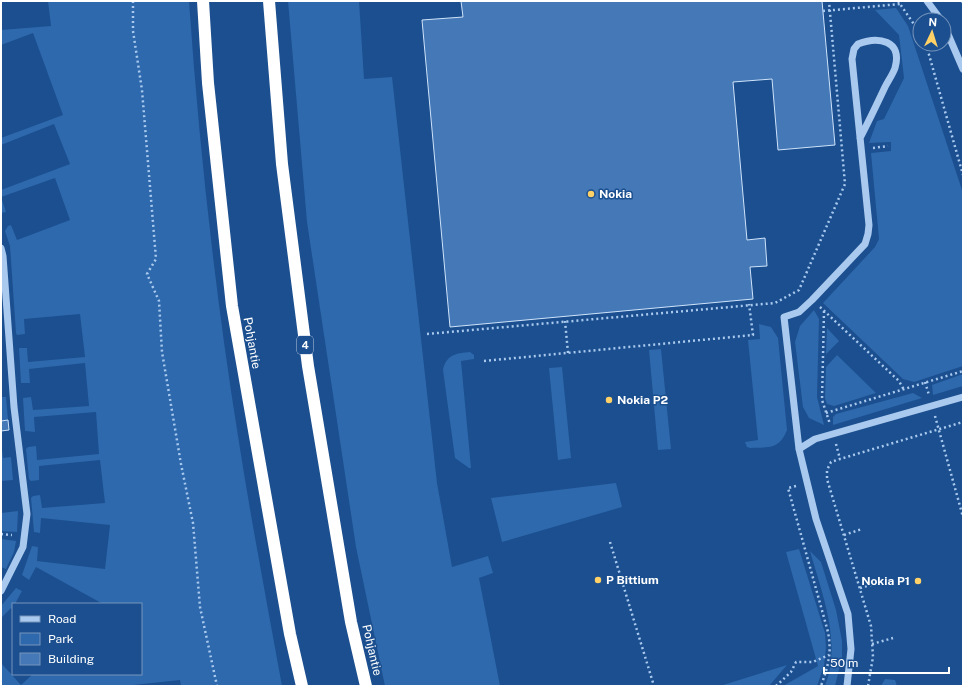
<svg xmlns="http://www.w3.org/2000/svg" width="964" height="687" viewBox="0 0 964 687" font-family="'Public Sans',sans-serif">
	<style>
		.green { fill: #2e69ad }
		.building { fill: #4478b7; stroke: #cfe3fa }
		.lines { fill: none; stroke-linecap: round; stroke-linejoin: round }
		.path { stroke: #a9c9ee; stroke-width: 2.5; stroke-dasharray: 2 3; stroke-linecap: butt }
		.minor { stroke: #a9c9ee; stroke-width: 7 }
		.highway { stroke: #fff; stroke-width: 12 }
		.poi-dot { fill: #ffd166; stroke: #1b4f8f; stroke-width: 1.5 }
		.labels { text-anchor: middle; stroke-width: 3; stroke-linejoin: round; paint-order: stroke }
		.shield { fill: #1b4f8f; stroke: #bbcadd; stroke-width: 1 }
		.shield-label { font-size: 11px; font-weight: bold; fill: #fff }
		.poi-label { font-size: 12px; font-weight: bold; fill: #fff; stroke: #1b4f8f; text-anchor: start }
		.street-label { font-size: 12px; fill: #fff; stroke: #1b4f8f }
	</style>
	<rect width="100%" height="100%" fill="#1b4f8f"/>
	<path class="green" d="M48,1H189C199,146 215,292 238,436C251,520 267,603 282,686H181L180,680L124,686H1V663L21,685L33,674H141V604H103L36,567L29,580L22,575L32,546L38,547L37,561L105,569L110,525L41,518L40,533L34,532L31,498L33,496L40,495L42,508L105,503L100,460L39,466V480L31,481L29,479L26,449L28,447L36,446L37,460L99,454L96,412L34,417L35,432L25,431L23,398L31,397L33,410L89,406L85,363L29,369L30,383H21L19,348H27L28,362L85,357L80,314L24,319L25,334L17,335L16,333L10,246L5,231L8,226L11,225L17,240L70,220L55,178L1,197L6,212L1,213V190L70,164L54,124L1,145V138L63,115L33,33L1,45V30L51,26Z
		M288,1H359L364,79L392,77L437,483L452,567L488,556L493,573L479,578L500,686H385L356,547L307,222Z
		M896,8L908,26L963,193V366L914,382L903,379L823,303L875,247L879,239L871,153L891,151V142L869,143L877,121L884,119L904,78L899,35L875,10Z
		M814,310L819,319L817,397L824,425L809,418L803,407L795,342L800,326Z
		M759,324L771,327L778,338L787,430C779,450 769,447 750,448L747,447L745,442L758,440L748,340L760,339Z
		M827,328L839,341L826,354Z
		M661,349L671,449L658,450L649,350Z
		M470,352L474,355V359L461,361L471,468H469L455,458L443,370C446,355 456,353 470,352Z
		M837,355L876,393L834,406L827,404L825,398L826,367Z
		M562,367L571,458L558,460L549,368Z
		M963,374V386L933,395L932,385Z
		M913,393L922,398L833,425V417L836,414Z
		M1,397H6L8,420L1,421Z
		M1,441L3,458L11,457L13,480L1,481Z
		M616,483L622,507L502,542L491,498Z
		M18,511L17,532L1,531V513Z
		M1,539L16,541L14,552L6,569L1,567Z
		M799,549L825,633L826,647L824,666L817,686H783L818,666L786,552Z
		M810,551L821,562L836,610L842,641V657L835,686H825C842,642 822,594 810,551Z
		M16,588L22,591L15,604H13V611L11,608L1,618V606Z
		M787,665L769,686H720Z
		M885,679L895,680L897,686H881Z"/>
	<path class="building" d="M461,1H822L835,145L778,150L772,79L733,82L747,240L765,238L767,266L750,267L753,299L450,327L422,20L463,17Z
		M8,420L9,430L1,431V421Z"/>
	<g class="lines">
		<path class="path" d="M133,1V31L142,90L156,259L147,274L159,301L162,352L181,464L193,523L200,607L217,686
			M898,1L920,33
			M962,1L963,3
			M823,11L900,4
			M926,44L963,175
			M873,148L888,146
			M820,307L899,381L904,390
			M824,311L822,400L830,424
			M565,321L568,353
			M427,334L775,303L799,290L845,184L829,1
			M484,361L753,335L749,304
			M925,382L929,395
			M826,413L963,371
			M935,416L963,517
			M836,444L840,459
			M796,486L788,488L828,632C832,654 828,666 821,686
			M1,534L12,535
			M844,535L862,529
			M610,542L654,686
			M860,588L878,583
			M872,644L893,638
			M776,686L791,672L796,662H813L829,655
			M868,686L873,657L871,626L827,479V470L831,462L840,459L963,422"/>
		<path class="minor" d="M927,1L941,20
			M944,25L963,69
			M1,248L3,256L14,407L27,514L23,547L1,591
			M799,449L815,439L963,397
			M847,686L851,649L848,614L816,519L799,449L784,317L799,312L812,300L865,244L868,234L869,225L852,59L854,49L858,44C878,36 903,40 895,68C893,74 888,81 885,87C877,104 869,121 860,138"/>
		<path class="highway" d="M203,1L208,83L232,306L290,634L302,686
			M269,1L282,164L308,366L351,622L366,686"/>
	</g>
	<g class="poi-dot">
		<circle cx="591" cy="194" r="4"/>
		<circle cx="609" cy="400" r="4"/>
		<circle cx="598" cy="580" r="4"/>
		<circle cx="918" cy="581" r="4"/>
	</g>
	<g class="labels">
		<rect class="shield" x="297" y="336" width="16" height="18" rx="3"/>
		<g class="shield-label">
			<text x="305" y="349">4</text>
		</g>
		<g class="poi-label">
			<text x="599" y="198">Nokia</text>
			<text x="617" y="404">Nokia P2</text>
			<text x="606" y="584">P Bittium</text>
			<text x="910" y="585" text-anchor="end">Nokia P1</text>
		</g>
		<g class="street-label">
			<text transform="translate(252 343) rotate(80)" y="4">Pohjantie</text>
			<text transform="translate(372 650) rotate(77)" y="4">Pohjantie</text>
		</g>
	</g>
	<rect width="964" height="687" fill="none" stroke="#ffffff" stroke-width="4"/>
	<rect x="12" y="603" width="130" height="72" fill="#1b4f8f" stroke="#7695bc"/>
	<rect x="20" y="616" width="20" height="6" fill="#a9c9ee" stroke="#7695bc"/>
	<text x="48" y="623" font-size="12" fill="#ffffff">Road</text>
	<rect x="20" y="633" width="20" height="12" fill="#2e69ad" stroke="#7695bc"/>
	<text x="48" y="643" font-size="12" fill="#ffffff">Park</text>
	<rect x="20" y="653" width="20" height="12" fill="#4478b7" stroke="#7695bc"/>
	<text x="48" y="663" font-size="12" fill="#ffffff">Building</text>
	<g transform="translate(932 32) rotate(4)"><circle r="19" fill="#1b4f8f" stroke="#7695bc"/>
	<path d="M0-3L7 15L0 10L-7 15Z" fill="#ffd166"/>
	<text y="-6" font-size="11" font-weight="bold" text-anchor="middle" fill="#ffffff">N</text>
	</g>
	<path d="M824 667v6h125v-6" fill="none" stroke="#ffffff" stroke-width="2"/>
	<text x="830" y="667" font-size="12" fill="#ffffff" stroke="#1b4f8f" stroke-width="3" paint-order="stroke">50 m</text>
</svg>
